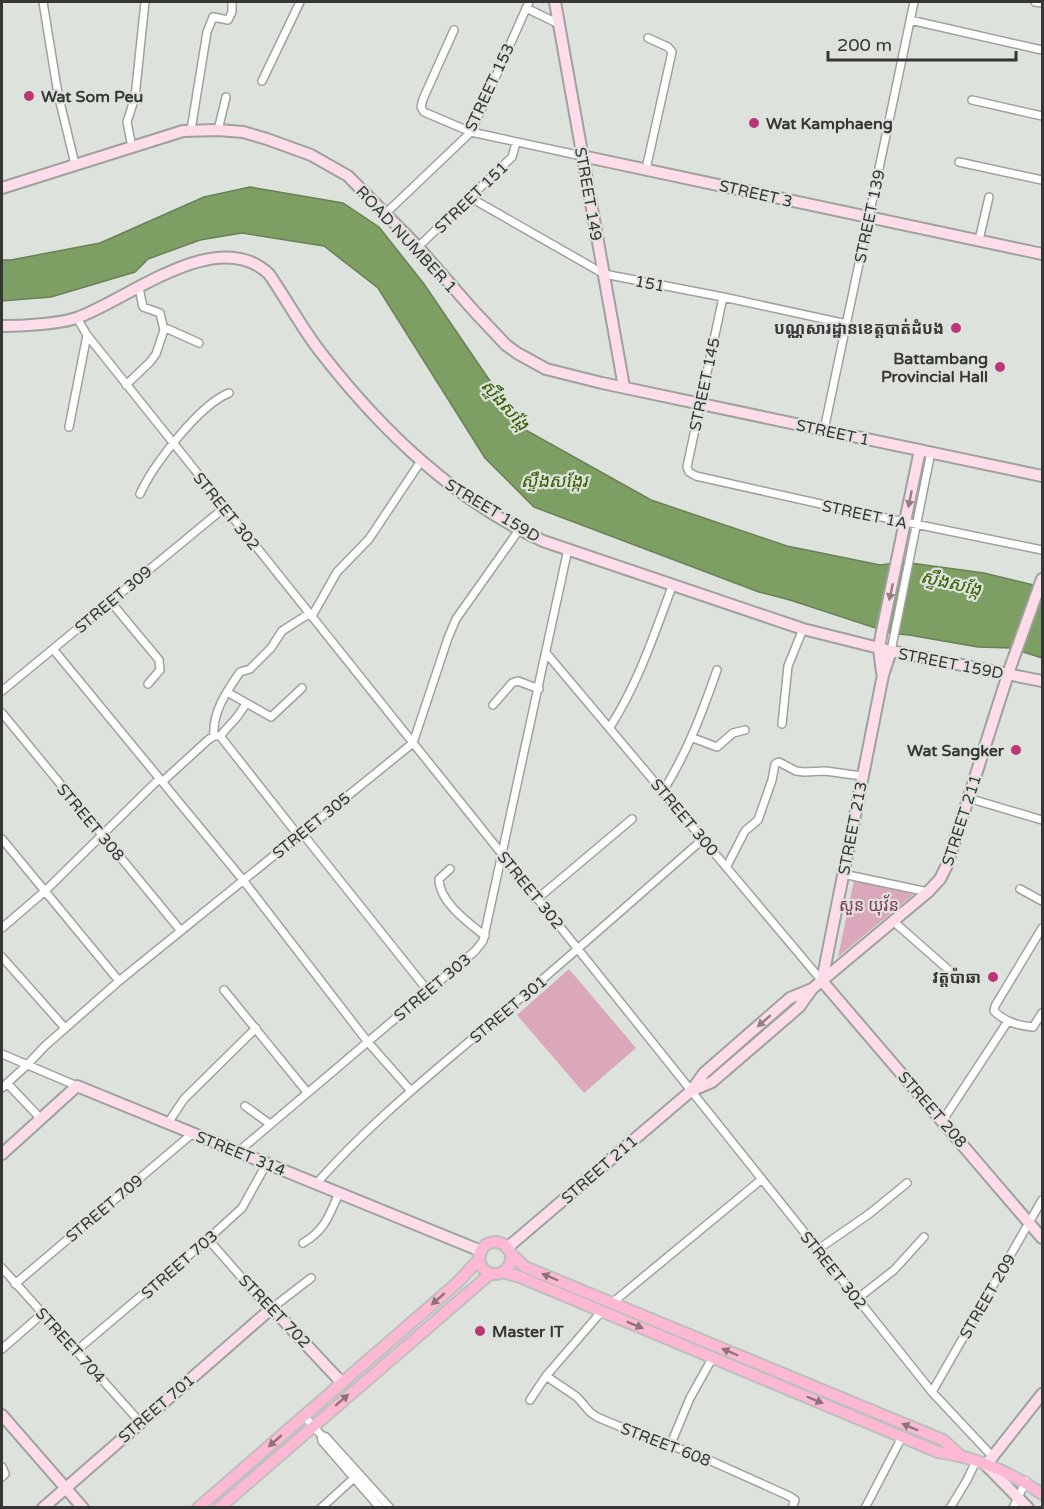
<svg xmlns="http://www.w3.org/2000/svg" width="1044" height="1509" viewBox="0 0 1044 1509" font-family="'Varela Round','Noto Sans Khmer',sans-serif">
	<style>
		.green { fill: #dba7ba }
		.water { fill: #7d9f64; stroke: #688056; stroke-width: 1.5 }
		.lines { fill: none; stroke-linecap: round; stroke-linejoin: round }
		.street-casing { stroke: #9ea29c; stroke-width: 10 }
		.secondary-casing { stroke: #9ea29c; stroke-width: 14 }
		.primary-casing { stroke: #bfbfbe; stroke-width: 14 }
		.street { stroke: #fff; stroke-width: 7 }
		.secondary { stroke: #fedcea; stroke-width: 10 }
		.primary { stroke: #fdb9d4; stroke-width: 10 }
		.oneway { fill: #908186 }
		.oneway2 { fill: #90727d }
		.poi-dot { fill: #bc3576; stroke: #dee2dc; stroke-width: 2 }
		.labels { text-anchor: middle; stroke-width: 4.5; stroke-linejoin: round; paint-order: stroke }
		.street-label { font-size: 16px; fill: #363735; stroke: #dee2dc }
		.poi-label { font-size: 16px; font-weight: bold; fill: #363735; stroke: #dee2dc; text-anchor: end }
		.park-label { font-size: 16px; fill: #89355a; stroke: #dee2dc }
		.water-label { font-size: 18px; font-style: italic; fill: #376005; stroke: #dee2dc }
	</style>
	<rect width="100%" height="100%" fill="#dee2dc"/>
	<path class="green" d="M854,880L914,894L838,957Z
		M569,969L636,1048L584,1093L517,1015Z"/>
	<path class="water" d="M250,187L343,203L379,227L424,284L522,428L651,500L787,546L880,565L903,562L984,573L1042,587V658L1011,648L978,647L909,635L898,634L893,639L891,633L790,600L759,592L534,507L485,458L378,288L324,246L242,233L200,240L148,259L135,272L51,297L2,301V260H11L100,243L204,197Z"/>
	<g class="lines">
		<g class="street-casing">
			<path id="street" d="M43,2L58,94L75,164
				M1035,2L1042,3
				M526,8L559,24
				M910,20L1042,50
				M454,30L423,99L421,107L424,112L471,132L582,156
				M262,81L300,2
				M972,100L1042,116
				M191,130L207,32L213,17L228,20L232,12V2
				M218,130L226,97
				M132,147L127,122L135,97L145,2
				M959,162L1042,180
				M646,169L672,52L668,47L648,38
				M471,198L604,274L723,297L847,324
				M386,213L471,132L529,2
				M979,240L989,197
				M418,247L512,157L516,143
				M139,288L143,307L160,313L164,330
				M723,297L687,467L689,472L696,476L852,511L1042,550
				M77,318L87,335L932,1392L992,1456
				M126,385L150,362L156,354L164,330L168,329L199,343
				M69,427L87,335
				M824,430L914,2
				M140,494C153,465 199,405 229,393
				M110,601L159,660L160,670L148,684
				M312,616L337,572L369,539L421,461
				M53,649L243,880L367,1041L411,1091
				M891,651L931,452
				M547,654L822,981
				M2,691L224,508
				M227,692L271,717L302,688
				M493,705L512,683L518,681L539,689
				M2,713L181,931
				M782,724L788,666L803,629
				M610,727C638,684 655,632 673,584
				M214,736C212,712 227,691 240,672L250,669L271,648L282,631L310,613
				M220,736L237,717L246,704
				M693,738L717,747L733,733L745,730
				M162,782L208,740L214,736H220L298,835
				M663,791C687,753 702,713 717,670
				M968,798L1042,820
				M302,833L428,991
				M2,839L119,981
				M727,866L745,831L758,820L772,780L775,764L779,762L796,771L804,772L825,771L862,776
				M450,869L439,879C439,902 469,923 485,936
				M843,874L928,892
				M1020,889L1042,901
				M537,899L632,819
				M893,921L951,972
				M2,928L45,891L159,779
				M1042,928L995,1006L994,1011C1004,1021 1019,1026 1033,1027L1042,1013
				M2,957L65,1028
				M224,990L307,1092
				M2,1054L77,1086
				M7,1083L41,1119
				M2,1088L27,1065L45,1046L119,981L413,743L448,638L456,619L519,530
				M245,1106L270,1124
				M943,1120L1008,1021
				M168,1123L184,1099L256,1028
				M239,1151L475,951L483,941L568,549
				M316,1184C370,1122 435,1071 497,1018C567,959 635,899 703,839
				M208,1239L269,1309
				M303,1243C325,1230 329,1216 339,1193
				M817,1250L869,1214L907,1183
				M2,1268L140,1422
				M15,1284L193,1133
				M857,1299L894,1270L924,1237
				M612,1303L762,1179
				M272,1308L311,1278
				M2,1349L42,1314
				M76,1351L208,1239L242,1208L267,1163
				M546,1376L577,1397L590,1412L597,1417L628,1430L700,1456L789,1496L795,1500L792,1508
				M932,1392L1042,1200
				M530,1400L546,1376L602,1311
				M304,1416L321,1435L322,1441L380,1508
				M321,1435L326,1437L390,1508
				M670,1446L690,1398L713,1357
				M2,1467L5,1474L2,1477
				M321,1508L354,1478
				M865,1508L902,1437
				M950,1508L967,1480L976,1461
				M1013,1508L1026,1481"/>
		</g>
		<g class="secondary-casing">
			<path id="secondary" d="M555,2L624,387
				M582,156L1042,254
				M2,188L183,131L218,130L243,132L267,139L311,155L348,176L418,247L473,310L506,345L517,353L546,369L602,383L1042,476
				M2,326C21,326 62,324 79,317C130,298 218,225 269,274C287,300 302,329 322,354C383,432 453,499 543,541L803,629L891,651L1042,681
				M891,651L883,675L822,981L1042,1238
				M882,673L879,649L881,636L920,450
				M691,1091L712,1082L799,1007L812,989L928,892L940,879L947,865L1010,668L1042,579
				M2,1154L77,1086L481,1251
				M507,1248L691,1091L704,1073L790,998L812,989
				M2,1415L83,1508
				M43,1508L272,1308L342,1383
				M1028,1508L986,1465L1042,1394"/>
		</g>
		<g class="primary-casing">
			<path id="primary" d="M479 1258a16 16 0 1 1 32 0a16 16 0 1 1-32 0Z
				M511,1254L525,1267L943,1440L960,1455
				M503,1272L520,1277L938,1452C975,1457 1012,1473 1042,1494
				M198,1508L457,1283L480,1258
				M219,1508L490,1274"/>
		</g>
		<use href="#street" class="street"/>
		<use href="#secondary" class="secondary"/>
		<use href="#primary" class="primary"/>
	</g>
	<defs><path id="oneway-solid" d="M-6-.8H1V-3.2L6.5 0L1 3.2V.8H-6Z" transform="scale(1.5)"/></defs>
	<g class="oneway">
		<use href="#oneway-solid" transform="translate(910 499) rotate(101)"/>
		<use href="#oneway-solid" transform="translate(891 592) rotate(102)"/>
		<use href="#oneway-solid" transform="translate(764 1021) rotate(139)"/>
	</g>
	<g class="oneway2">
		<use href="#oneway-solid" transform="translate(550 1277) rotate(-157)"/>
		<use href="#oneway-solid" transform="translate(438 1299) rotate(139)"/>
		<use href="#oneway-solid" transform="translate(635 1325) rotate(22)"/>
		<use href="#oneway-solid" transform="translate(730 1352) rotate(-157)"/>
		<use href="#oneway-solid" transform="translate(342 1400) rotate(-41)"/>
		<use href="#oneway-solid" transform="translate(815 1400) rotate(23)"/>
		<use href="#oneway-solid" transform="translate(910 1427) rotate(-157)"/>
		<use href="#oneway-solid" transform="translate(275 1441) rotate(139)"/>
	</g>
	<g class="poi-dot">
		<circle cx="29" cy="96" r="6"/>
		<circle cx="754" cy="123" r="6"/>
		<circle cx="956" cy="328" r="6"/>
		<circle cx="1000" cy="367" r="6"/>
		<circle cx="1016" cy="750" r="6"/>
		<circle cx="993" cy="977" r="6"/>
		<circle cx="480" cy="1331" r="6"/>
	</g>
	<g class="labels">
		<g class="street-label">
			<text transform="translate(489 87) rotate(-65)" y="6">STREET 153</text>
			<text transform="translate(756 193) rotate(13)" y="6">STREET 3</text>
			<text transform="translate(589 194) rotate(80)" y="6">STREET 149</text>
			<text transform="translate(471 197) rotate(-44)" y="6">STREET 151</text>
			<text transform="translate(869 216) rotate(-78)" y="6">STREET 139</text>
			<text transform="translate(407 239) rotate(47)" y="6">ROAD NUMBER 1</text>
			<text transform="translate(650 283) rotate(11)" y="6">151</text>
			<text transform="translate(704 384) rotate(-78)" y="6">STREET 145</text>
			<text transform="translate(833 432) rotate(12)" y="6">STREET 1</text>
			<text transform="translate(493 510) rotate(31)" y="6">STREET 159D</text>
			<text transform="translate(227 511) rotate(51)" y="6">STREET 302</text>
			<text transform="translate(865 514) rotate(12)" y="6">STREET 1A</text>
			<text transform="translate(113 599) rotate(-40)" y="6">STREET 309</text>
			<text transform="translate(951 663) rotate(11)" y="6">STREET 159D</text>
			<text transform="translate(685 817) rotate(50)" y="6">STREET 300</text>
			<text transform="translate(961 820) rotate(-72)" y="6">STREET 211</text>
			<text transform="translate(91 822) rotate(50)" y="6">STREET 308</text>
			<text transform="translate(311 825) rotate(-39)" y="6">STREET 305</text>
			<text transform="translate(852 828) rotate(-79)" y="6">STREET 213</text>
			<text transform="translate(531 890) rotate(51)" y="6">STREET 302</text>
			<text transform="translate(432 987) rotate(-40)" y="6">STREET 303</text>
			<text transform="translate(508 1009) rotate(-40)" y="6">STREET 301</text>
			<text transform="translate(933 1109) rotate(49)" y="6">STREET 208</text>
			<text transform="translate(241 1153) rotate(22)" y="6">STREET 314</text>
			<text transform="translate(599 1169) rotate(-41)" y="6">STREET 211</text>
			<text transform="translate(104 1208) rotate(-40)" y="6">STREET 709</text>
			<text transform="translate(179 1264) rotate(-41)" y="6">STREET 703</text>
			<text transform="translate(834 1270) rotate(51)" y="6">STREET 302</text>
			<text transform="translate(987 1296) rotate(-60)" y="6">STREET 209</text>
			<text transform="translate(275 1311) rotate(46)" y="6">STREET 702</text>
			<text transform="translate(71 1345) rotate(48)" y="6">STREET 704</text>
			<text transform="translate(156 1408) rotate(-41)" y="6">STREET 701</text>
			<text transform="translate(666 1444) rotate(21)" y="6">STREET 608</text>
		</g>
		<g class="poi-label">
			<text x="41" y="102" text-anchor="start">Wat Som Peu</text>
			<text x="766" y="129" text-anchor="start">Wat Kamphaeng</text>
			<text x="944" y="334">បណ្ណសារដ្ឋានខេត្តបាត់ដំបង</text>
			<text x="988" y="364">Battambang<tspan x="988" dy="18">Provincial Hall</tspan></text>
			<text x="1004" y="756">Wat Sangker</text>
			<text x="981" y="983">វត្តប៉ាឆា</text>
			<text x="492" y="1337" text-anchor="start">Master IT</text>
		</g>
		<g class="park-label">
			<text x="869" y="911">សួន យុវ័ន</text>
		</g>
		<g class="water-label">
			<text transform="translate(505 405) rotate(48)" y="6">ស្ទឹងសង្កែ</text>
			<text x="554" y="487">ស្ទឹងសង្កែរ</text>
			<text transform="translate(951 583) rotate(13)" y="6">ស្ទឹងសង្កែ</text>
		</g>
	</g>
	<rect width="1044" height="1509" fill="none" stroke="#363735" stroke-width="6"/>
	<path d="M828 51v9h188v-9" fill="none" stroke="#363735" stroke-width="3"/>
	<text x="837" y="51" font-size="18" fill="#363735" stroke="#dee2dc" stroke-width="4.5" paint-order="stroke">200 m</text>
</svg>
